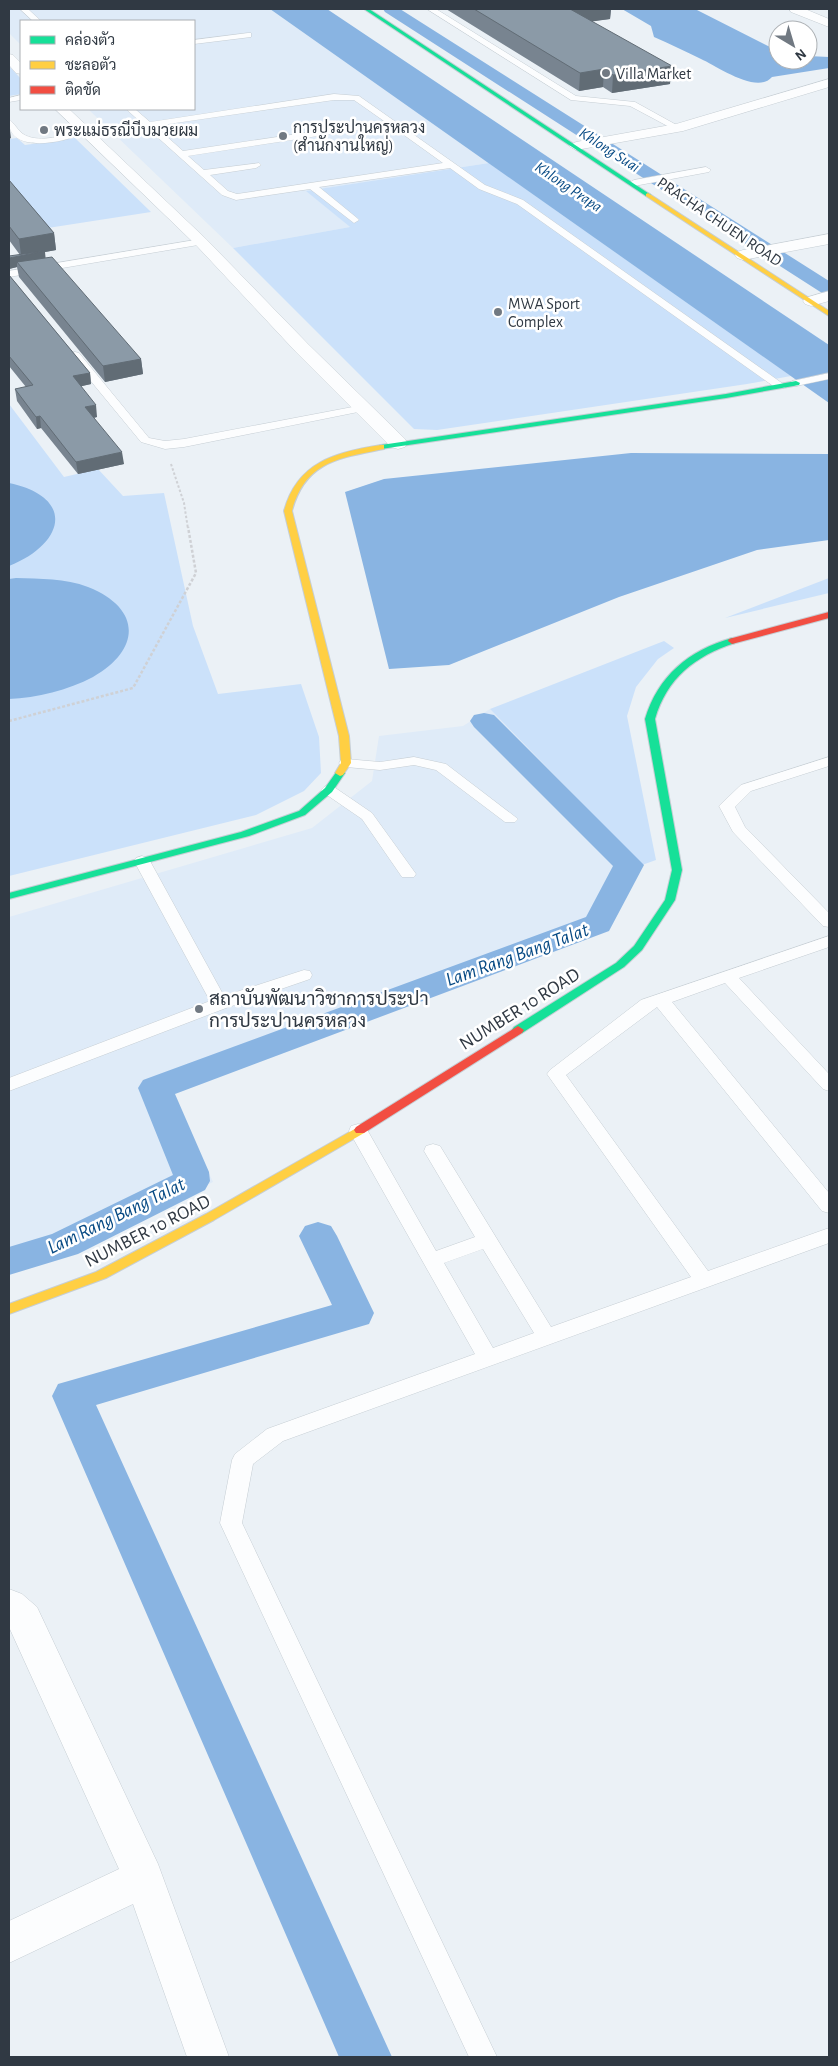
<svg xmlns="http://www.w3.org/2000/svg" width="838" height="2066" viewBox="0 0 838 2066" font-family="'Alegreya Sans',Sarabun,sans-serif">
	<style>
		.built { fill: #dfebf8 }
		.green { fill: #cbe1fa }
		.water { fill: #89b4e2 }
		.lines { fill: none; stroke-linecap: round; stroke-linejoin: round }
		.canal { fill: #89b4e2; fill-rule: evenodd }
		.lane-casing { stroke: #c6ced4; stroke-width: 1 }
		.street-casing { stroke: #c6ced4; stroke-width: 1 }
		.fast-casing { stroke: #c6ced4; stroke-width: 2 }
		.slow-casing { stroke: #c6ced4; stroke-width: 2 }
		.jam-casing { stroke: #c6ced4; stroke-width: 2 }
		.path-far1 { stroke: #cfd1d5; stroke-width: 2; stroke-dasharray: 2.5 2; stroke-linecap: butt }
		.path { stroke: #cfd1d5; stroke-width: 2.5; stroke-dasharray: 3 2; stroke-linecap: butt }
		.lane { fill: #fcfdfe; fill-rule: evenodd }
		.street { fill: #fcfdfe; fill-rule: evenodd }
		.fast { fill: #16e098; fill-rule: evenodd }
		.slow { fill: #ffcf43; fill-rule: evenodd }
		.jam { fill: #f24e42; fill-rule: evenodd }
		.wall { fill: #788490 }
		.shaded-wall { fill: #616c75 }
		.building { fill: #8b9aa7; stroke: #616c75 }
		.poi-dot { fill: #717982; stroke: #fff; stroke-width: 2 }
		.labels { text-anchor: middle; stroke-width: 5; stroke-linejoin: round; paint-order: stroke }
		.far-poi-label { font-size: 16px; fill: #303943; stroke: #fff; text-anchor: start }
		.far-water-label { font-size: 16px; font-style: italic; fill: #074a84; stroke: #fff }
		.far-street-label { font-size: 16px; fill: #303943; stroke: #fff }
		.poi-label { font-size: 19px; fill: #303943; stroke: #fff; text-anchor: start }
		.street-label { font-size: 19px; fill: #303943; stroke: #fff }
		.water-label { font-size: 20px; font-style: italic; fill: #074a84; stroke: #fff }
	</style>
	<rect width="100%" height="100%" fill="#ebf1f6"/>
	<path class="built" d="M9,9H270L489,163L307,191L350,227L233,248L88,109H194V21H21V45L9,33Z
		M490,709L642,865L608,930L170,1088L213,1182L31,1267L9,1274V917L312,828L372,781L379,736L463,726Z"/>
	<path class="green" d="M9,66L21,79V94L9,96Z
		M17,138L25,145L75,138L151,212L9,234V139Z
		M489,163L791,376L747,384L437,430L414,429L233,248L350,227L306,191Z
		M9,404L64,477L98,469L123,496L164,493L193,626L218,694L301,684L319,737L321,773L304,791L256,815L9,876Z
		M829,578V593L725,618Z
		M664,641L674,648L658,659L636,687L627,716L656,860L642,865L490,709Z"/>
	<path class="water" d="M270,9H327L829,345V403Z
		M622,9H695L778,51V60H808V56L829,57V68L772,77C757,95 717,66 701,59C685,51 670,44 654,37L651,26Z
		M631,453L829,454V540L757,550L619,597L449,665L389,669L345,492L384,479Z
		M9,483C76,497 65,544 9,566Z
		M16,578C40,579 65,578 88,587C141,608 142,649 93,677C68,690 37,698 9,699V579Z"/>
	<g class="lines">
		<path class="canal" d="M383,9H400L829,281V295L822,293L385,12Z
			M484,713L494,715L644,865L609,931L175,1094L209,1172L210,1181L205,1190L78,1254L9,1275V1247L52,1234L173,1175L138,1088L143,1080L586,917L613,866L474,727L470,721L474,715Z
			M318,1222L331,1226L337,1236L374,1313L369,1324L96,1405L392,2057H339L52,1396L58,1384L72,1380L332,1305L299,1236L305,1226Z"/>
		<g class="lane-casing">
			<path id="lane" d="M20,9H28L41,21H33Z
				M427,9H436L576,96L635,102L682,128L675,130L630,106L571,100Z
				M248,33H251V37L194,44V40Z
				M334,94L359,96L485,185L523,200L786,386L784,388H776L517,204L479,189L450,168L319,187L357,218L359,220L354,223L310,189L236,200L222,195L126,109H135L150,122ZM334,100H354L384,121L183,151L155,126ZM390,125L443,163L237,194L228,191L210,175L256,168L261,165L259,163L204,170L188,156Z
				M21,95V100L9,102V98Z
				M9,120C15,123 17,130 23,134C36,143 62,137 74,131L77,124L84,126L81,134C63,143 7,154 9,120Z
				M706,167L711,170L709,172L634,186L629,183L634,180Z
				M201,239L204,240V244L9,277V271Z
				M75,352L79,353L149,438L165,441L184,439L363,405L369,408L363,411L184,447L165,449L141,442L71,357L70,355L71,353Z
				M829,373V379L796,386L790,383L792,381Z
				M414,757L446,764L518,819L515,822H505L436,770L414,765L380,770L346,767L341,766L339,763L341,760L346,759L380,762Z
				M829,757V766L751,791L735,807L745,827L829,913V927L823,926L733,832L719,806L741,785Z
				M329,785L334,787L372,813L416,874L414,877H402L362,819L324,793L321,790L324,787Z
				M142,856L148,858L150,861L224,996L304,970L310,971L312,975L310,979L226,1008L9,1091V1078L210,1001L134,861L136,858Z
				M829,936V947L739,978L829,1074V1091L823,1089L725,983L672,1002L829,1193V1213L822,1211L657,1007L566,1075L708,1271L829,1228V1243L283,1441L253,1464L242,1523L497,2057H469L220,1523L232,1460L235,1454L267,1429L475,1354L349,1131L351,1126L358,1124L365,1126L436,1251L475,1237L424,1151L426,1146L433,1144L440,1146L551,1327L691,1277L547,1074L550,1070L641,1000ZM483,1249L534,1333L493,1348L444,1263Z"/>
		</g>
		<g class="street-casing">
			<path id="street" d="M789,9H805L829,19V27L791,12Z
				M9,54L13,55L21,63V74L16,73L9,65Z
				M829,79V87L683,131L576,150L569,146L576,142L676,124Z
				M55,109H69L206,239L308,344L405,439L407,443L405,447L398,449L391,447L296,352L196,245Z
				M829,234V244L743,260L737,258L735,255L737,252L743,250Z
				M829,291V301L811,306L805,304L803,301L805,298Z
				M9,1589L22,1594L37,1607L158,1864L229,2057H187L133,1904L9,1963V1921L119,1869L9,1627Z"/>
		</g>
		<g class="fast-casing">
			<path id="fast" d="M364,9H369L651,195L646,196Z
				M796,381L800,383L799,385L726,398L381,449L377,447L381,445L726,394Z
				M732,638L735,639V643C695,656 667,678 655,719L682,870L675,900L642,950L624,967L522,1033H514L512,1030L514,1027L616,963L634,946L665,900L672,870L645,719C658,676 689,650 732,638Z
				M340,770L345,773L332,792L305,815L249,836L9,899V893L241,832L299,811L325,788L337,771Z"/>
		</g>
		<g class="slow-casing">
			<path id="slow" d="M648,193L829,311V316L646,196V194Z
				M381,445H384V449C340,458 305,461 292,511L349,736L351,763L343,775L340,776L335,773L341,763L339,736L284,511C297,462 336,452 381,445Z
				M360,1126L364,1127L366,1130L364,1133L214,1220L106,1278L9,1314V1304L96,1272L206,1214Z"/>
		</g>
		<g class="jam-casing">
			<path id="jam" d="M829,612V618L732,644L728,641L729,639Z
				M518,1026L524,1030L522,1033L364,1133H356L354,1130L356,1127Z"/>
		</g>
		<path class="path-far1" d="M171,464L184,503L188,529"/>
		<path class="path" d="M9,721L133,688L196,573L188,527"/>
		<use href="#lane" class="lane"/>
		<use href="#street" class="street"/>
		<use href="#fast" class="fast"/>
		<use href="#slow" class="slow"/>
		<use href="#jam" class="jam"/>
	</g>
	<path class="wall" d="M446,9H611L610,19L592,21L670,84L612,93L603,87L579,91Z
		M9,180L54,233L56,250L45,252V258L141,359L143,374L105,382L19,277L17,267L9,269L20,255L9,240Z
		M9,275L90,373L91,384L81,386L97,417L94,418L124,464L78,474L41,428L37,429L17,401L15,389L26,387L9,366Z"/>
	<path class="shaded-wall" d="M567,9H611L610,19L567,25Z
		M672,66L670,84L612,93L613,75Z
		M604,69L603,87L579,91L580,73Z
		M9,123L11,138L9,139Z
		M54,233L56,250L45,252L46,262H17V267L9,269V258L21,255L19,239Z
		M141,359L143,374L105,382L103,366Z
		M90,373L91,384L74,388L73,376Z
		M96,405L97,417L86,419L85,407Z
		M40,416L41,428L37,429L36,417Z
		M122,452L124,464L78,474L76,462Z"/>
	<path class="building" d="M474,9H570L672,66L613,75L604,69L580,73Z
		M9,180L54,233L19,239L9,226Z
		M45,251L9,258V256Z
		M52,257L141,359L103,366L17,262Z
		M9,275L90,373L73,376L96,405L85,407L122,452L76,462L40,416L36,417L15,389L33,385L9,356Z"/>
	<g class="poi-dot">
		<circle cx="606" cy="73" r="5"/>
		<circle cx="44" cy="130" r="5"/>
		<circle cx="283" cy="136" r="5"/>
		<circle cx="498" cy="312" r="5"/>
		<circle cx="199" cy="1009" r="5"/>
	</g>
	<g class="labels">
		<g class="far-poi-label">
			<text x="616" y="79">Villa Market</text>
			<text x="293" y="133">การประปานครหลวง<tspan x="293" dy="18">(สำนักงานใหญ่)</tspan></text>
			<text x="54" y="136">พระแม่ธรณีบีบมวยผม</text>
			<text x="508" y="309">MWA Sport<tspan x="508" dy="18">Complex</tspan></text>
		</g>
		<g class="far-water-label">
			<text transform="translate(610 149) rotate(33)" y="6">Khlong Suai</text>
			<text transform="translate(569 186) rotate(34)" y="6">Khlong Prapa</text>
		</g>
		<g class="far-street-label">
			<text transform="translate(720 221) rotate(34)" y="6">PRACHA CHUEN ROAD</text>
		</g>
		<g class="poi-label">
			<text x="209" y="1005">สถาบันพัฒนาวิชาการประปา<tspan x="209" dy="22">การประปานครหลวง</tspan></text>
		</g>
		<g class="street-label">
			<text transform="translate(519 1008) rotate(-32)" y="7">NUMBER 10 ROAD</text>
			<text transform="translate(147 1230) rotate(-27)" y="7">NUMBER 10 ROAD</text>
		</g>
		<g class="water-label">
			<text transform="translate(517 954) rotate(-20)" y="7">Lam Rang Bang Talat</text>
			<text transform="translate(116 1215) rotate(-26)" y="7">Lam Rang Bang Talat</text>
		</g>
	</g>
	<rect width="838" height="2066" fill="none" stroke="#303943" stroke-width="20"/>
	<rect x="20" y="20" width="175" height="90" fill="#ffffff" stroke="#acb0b4"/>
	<rect x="30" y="36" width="25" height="8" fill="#16e098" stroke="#acb0b4"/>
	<text x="65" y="45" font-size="15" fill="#303943">คล่องตัว</text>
	<rect x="30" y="61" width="25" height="8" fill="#ffcf43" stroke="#acb0b4"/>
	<text x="65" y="70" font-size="15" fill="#303943">ชะลอตัว</text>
	<rect x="30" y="86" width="25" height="8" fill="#f24e42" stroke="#acb0b4"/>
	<text x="65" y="95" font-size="15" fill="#303943">ติดขัด</text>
	<g transform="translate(793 45) rotate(142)"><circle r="24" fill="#ffffff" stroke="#acb0b4"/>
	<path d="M0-4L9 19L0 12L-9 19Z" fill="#717982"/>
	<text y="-8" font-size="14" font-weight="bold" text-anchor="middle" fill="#303943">N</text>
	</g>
</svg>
